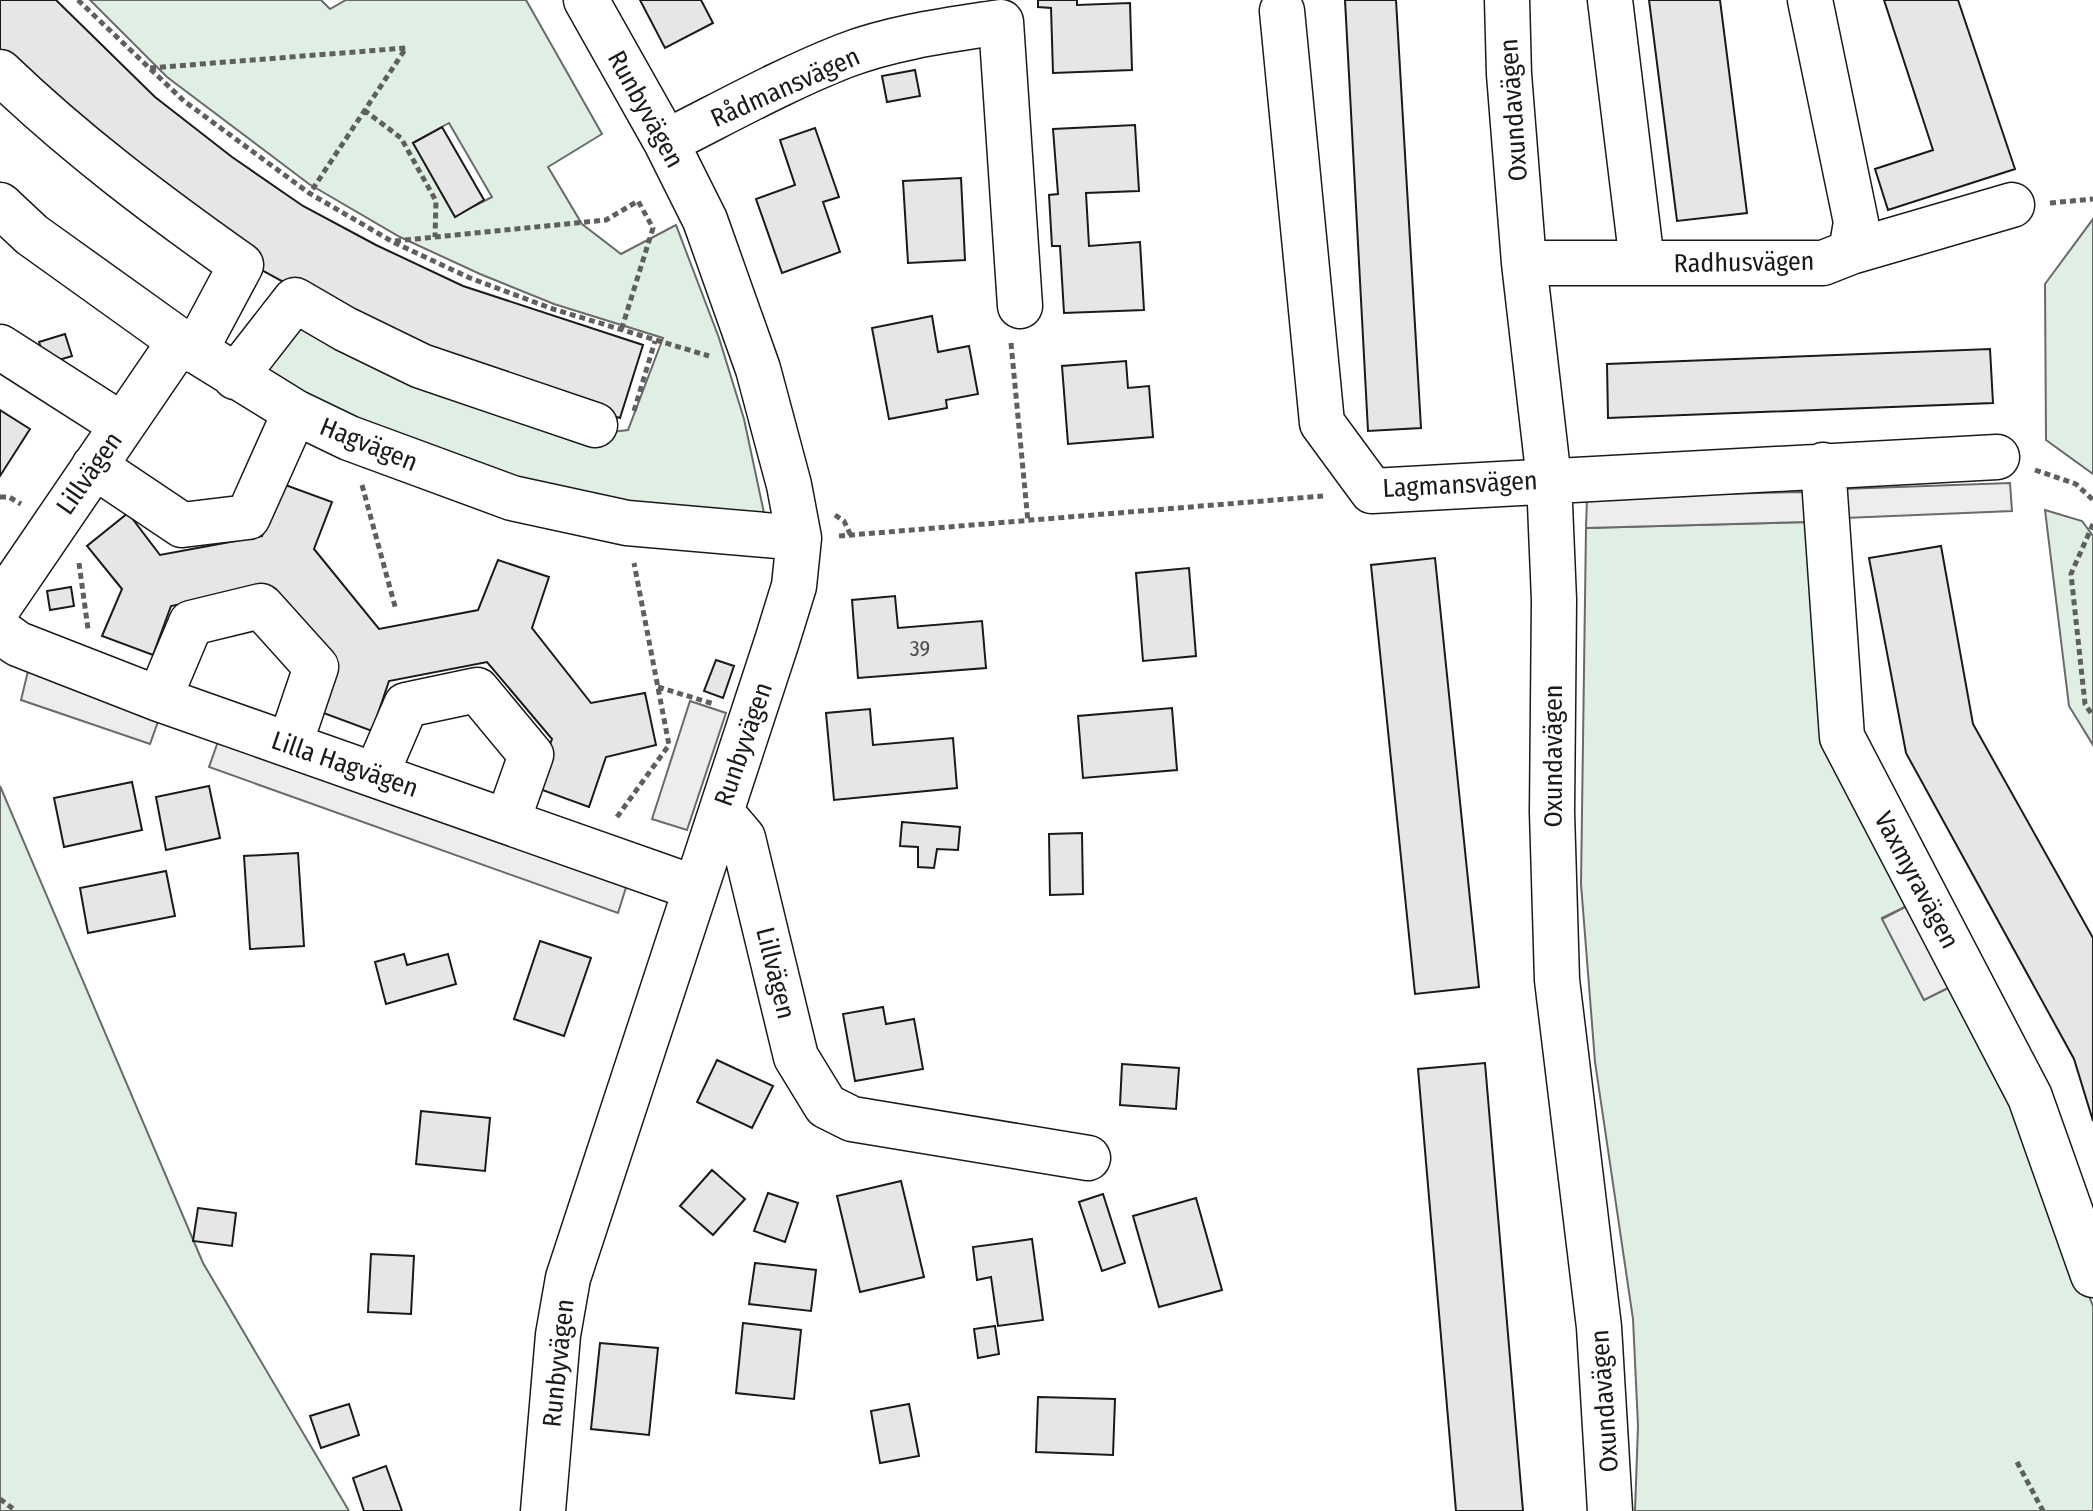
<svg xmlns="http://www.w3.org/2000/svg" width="2093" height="1511" viewBox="0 0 2093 1511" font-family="'Fira Sans Condensed',sans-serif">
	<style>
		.green { fill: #e0efe3; stroke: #6a6a6a; stroke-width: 2; fill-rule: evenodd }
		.parking { fill: #ededed; stroke: #6a6a6a; stroke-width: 2 }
		.building { fill: #e6e6e6; stroke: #1a1a1a; stroke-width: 2 }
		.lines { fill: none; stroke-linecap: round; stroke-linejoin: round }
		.minor-casing { stroke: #1a1a1a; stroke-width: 47 }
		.path { stroke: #5f5f5f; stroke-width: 5; stroke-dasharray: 6 4; stroke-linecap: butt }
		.minor { stroke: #fff; stroke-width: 44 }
		.labels { text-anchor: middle; stroke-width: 6; stroke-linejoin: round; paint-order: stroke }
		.number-label { font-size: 22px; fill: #4d4d4d }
		.street-label { font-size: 26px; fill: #1a1a1a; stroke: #fff }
	</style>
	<rect width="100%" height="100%" fill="#fff"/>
	<path class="green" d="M90,0H321L330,9L346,0H526L602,134L548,167L582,224L621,254L676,225L719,338L744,419L764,513L632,503L522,480L407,442L253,371L295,322L594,434L628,430L663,338L554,304L480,274L400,237L309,184L167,77ZM449,123L492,197L455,216L413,143Z
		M2093,219V474L2046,440L2045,284Z
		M2045,510L2082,521L2093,536V745L2069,706Z
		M1806,522L1909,905L1882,918L1924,1000L1952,986L2012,1103L2093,1306V1511H1635L1638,1426L1633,1319L1595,1062L1581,884L1586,528Z
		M0,786L203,1263L349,1511H0Z"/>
	<path class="parking" d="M2010,483L2012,511L1845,518L1842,489Z
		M1803,492L1806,522L1586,528L1587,497Z
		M28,671L160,716L150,744L21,700Z
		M690,701L726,713L687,830L652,819Z
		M220,736L628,881L618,913L209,767Z
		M1909,905L1952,986L1924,1000L1882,919Z"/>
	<path class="building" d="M0,0H56L155,97L232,157L303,206L376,245L463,286L643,345L620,418L522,389L340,313L265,272L182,214L0,52Z
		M640,0H701L713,23L665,48Z
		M1038,0H1077V5L1130,3L1132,70L1053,73L1051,8L1038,7Z
		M1345,0H1396L1421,428L1368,431Z
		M1649,0H1720L1747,213L1677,221Z
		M1884,0H1958L2015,169L1888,210L1875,169L1933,150Z
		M915,70L920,96L887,102L882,76Z
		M1135,125L1139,191L1086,193L1089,246L1140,242L1144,310L1064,313L1060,246H1052L1049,195L1058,194L1053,129Z
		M442,127L484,200L455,217L413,143Z
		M815,128L839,197L823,202L840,252L782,273L756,199L795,185L780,140Z
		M961,178L965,260L908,263L903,181Z
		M932,316L938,352L969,346L978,394L946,400L947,408L889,419L872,328Z
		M65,334L72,356L46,364L39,342Z
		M1990,349L1993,403L1608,418L1607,364Z
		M1126,361L1128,388L1149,386L1153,437L1068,444L1062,366Z
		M0,410L30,429L0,476Z
		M280,483L332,502L314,549L379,629L478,610L498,560L549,577L532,628L591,703L645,693L656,745L606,757L589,807L534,787L552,739L487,662L389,681L372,731L318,711L336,662L269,586L171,606L153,655L102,636L122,589L87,546L128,513L160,555L262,536Z
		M1941,546L1973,724L2093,938V1121L2074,1059L1906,753L1869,558Z
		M1435,558L1479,987L1415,994L1371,565Z
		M1189,568L1196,656L1143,661L1136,573Z
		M71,587L74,606L50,610L47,591Z
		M895,596L898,628L982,621L986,668L858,678L852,600Z
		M716,660L734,666L723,698L704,691Z
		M1172,708L1177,770L1083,778L1078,716Z
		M870,709L873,745L953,738L957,788L834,800L826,713Z
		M132,782L142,830L64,847L54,798Z
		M209,786L220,838L166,850L156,797Z
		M902,822L960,827L958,850L937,849L934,868L918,867V847L900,846Z
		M1082,833L1083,894L1050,895L1049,834Z
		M298,853L304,946L250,949L244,856Z
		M166,871L175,916L88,933L80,888Z
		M540,941L591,958L564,1036L514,1019Z
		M404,954L407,965L448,954L456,984L386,1004L375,962Z
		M883,1007L886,1024L914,1019L923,1069L855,1081L843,1014Z
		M717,1060L773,1086L752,1128L697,1102Z
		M1485,1063L1523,1511H1456L1418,1069Z
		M1122,1064L1179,1068L1176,1109L1120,1105Z
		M421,1111L490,1118L485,1171L416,1164Z
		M712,1170L745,1199L713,1235L680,1206Z
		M901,1181L924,1277L860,1292L837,1196Z
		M768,1193L798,1203L785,1242L754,1231Z
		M1103,1194L1125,1263L1102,1271L1079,1202Z
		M1196,1198L1222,1290L1159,1307L1133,1216Z
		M198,1208L236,1213L232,1246L193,1241Z
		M1032,1239L1043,1320L998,1326L991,1277L977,1280L973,1247Z
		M371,1254L414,1256L411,1314L368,1312Z
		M755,1263L816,1270L811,1311L749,1304Z
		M743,1323L801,1330L794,1399L736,1393Z
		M995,1326L999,1354L978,1358L974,1329Z
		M600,1343L658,1348L649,1435L591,1429Z
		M1038,1397L1115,1399L1113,1455L1036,1452Z
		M349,1404L359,1435L321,1448L310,1416Z
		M909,1404L919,1456L880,1463L871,1411Z
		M386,1466L402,1511H364L353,1478Z"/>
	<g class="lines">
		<g class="minor-casing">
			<path id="minor" d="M1507,0L1509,74L1524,263L1549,480L1554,600L1552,812L1557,980L1599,1327L1610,1511
				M1610,0L1642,262
				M1282,11L1322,423L1372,491L1997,457
				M0,72C75,144 156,205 241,265L195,351
				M666,142C724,113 783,80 844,56C893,37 949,30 1001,22L1020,306
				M0,205L32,235L180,341L295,412L349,438L512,498L627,523L799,538
				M1851,252L2012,205
				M1524,263H1823L1851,252L1856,222L1810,0
				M0,347L122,425
				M235,377L295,300L345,329L421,366L595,425
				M1823,465L1842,737L2030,1097L2093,1275
				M94,466L182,525L248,517L295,412
				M0,605L180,341
				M0,631L18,644L159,699L695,888
				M159,699L191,623L261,606L316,667L290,744
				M376,775L406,705L477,690L531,755L508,820
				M721,812L743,838L796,1057L826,1106L852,1119L1088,1158
				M543,1511L558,1335L568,1278L777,641L794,586L799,538L789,485L758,369L705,220L666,142L586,0"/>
		</g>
		<path class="path" d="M78,0L184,101L309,193L393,242L470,278L553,309L709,356
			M150,68L406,48L310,193
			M364,110L401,138L436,201L435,237
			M2050,203L2093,199
			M395,241L606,220L638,201L653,228L621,331
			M1011,343L1028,522
			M634,411L655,341
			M2035,470L2076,484L2093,500
			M362,485L396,610
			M0,497H9L21,504
			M835,515L844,521L851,536
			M2093,524L2071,574L2085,704L2093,716
			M839,536L1323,496
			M79,563L88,629
			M658,687L714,704
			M617,817L669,745L634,563
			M2017,1462L2043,1511
			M0,1499L16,1511"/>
		<use href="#minor" class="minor"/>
	</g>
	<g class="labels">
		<g class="number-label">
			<text x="920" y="656">39</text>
		</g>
		<g class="street-label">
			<text transform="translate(785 87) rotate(-24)" y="9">Rådmansvägen</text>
			<text transform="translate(646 109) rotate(61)" y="9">Runbyvägen</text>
			<text transform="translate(1513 110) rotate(-94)" y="9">Oxundavägen</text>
			<text transform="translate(1744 262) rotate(-1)" y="9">Radhusvägen</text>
			<text transform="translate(369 444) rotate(22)" y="9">Hagvägen</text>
			<text transform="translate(89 473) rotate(-55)" y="9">Lillvägen</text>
			<text transform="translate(1460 484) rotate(-3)" y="9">Lagmansvägen</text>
			<text transform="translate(743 744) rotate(-71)" y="9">Runbyvägen</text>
			<text transform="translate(1553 756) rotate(-90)" y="9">Oxundavägen</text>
			<text transform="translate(345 764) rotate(19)" y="9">Lilla Hagvägen</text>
			<text transform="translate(1917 880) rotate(62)" y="9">Vaxmyravägen</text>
			<text transform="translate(776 973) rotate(76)" y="9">Lillvägen</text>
			<text transform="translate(558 1363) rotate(-84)" y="9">Runbyvägen</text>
			<text transform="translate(1604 1401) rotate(-94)" y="9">Oxundavägen</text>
		</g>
	</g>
</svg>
